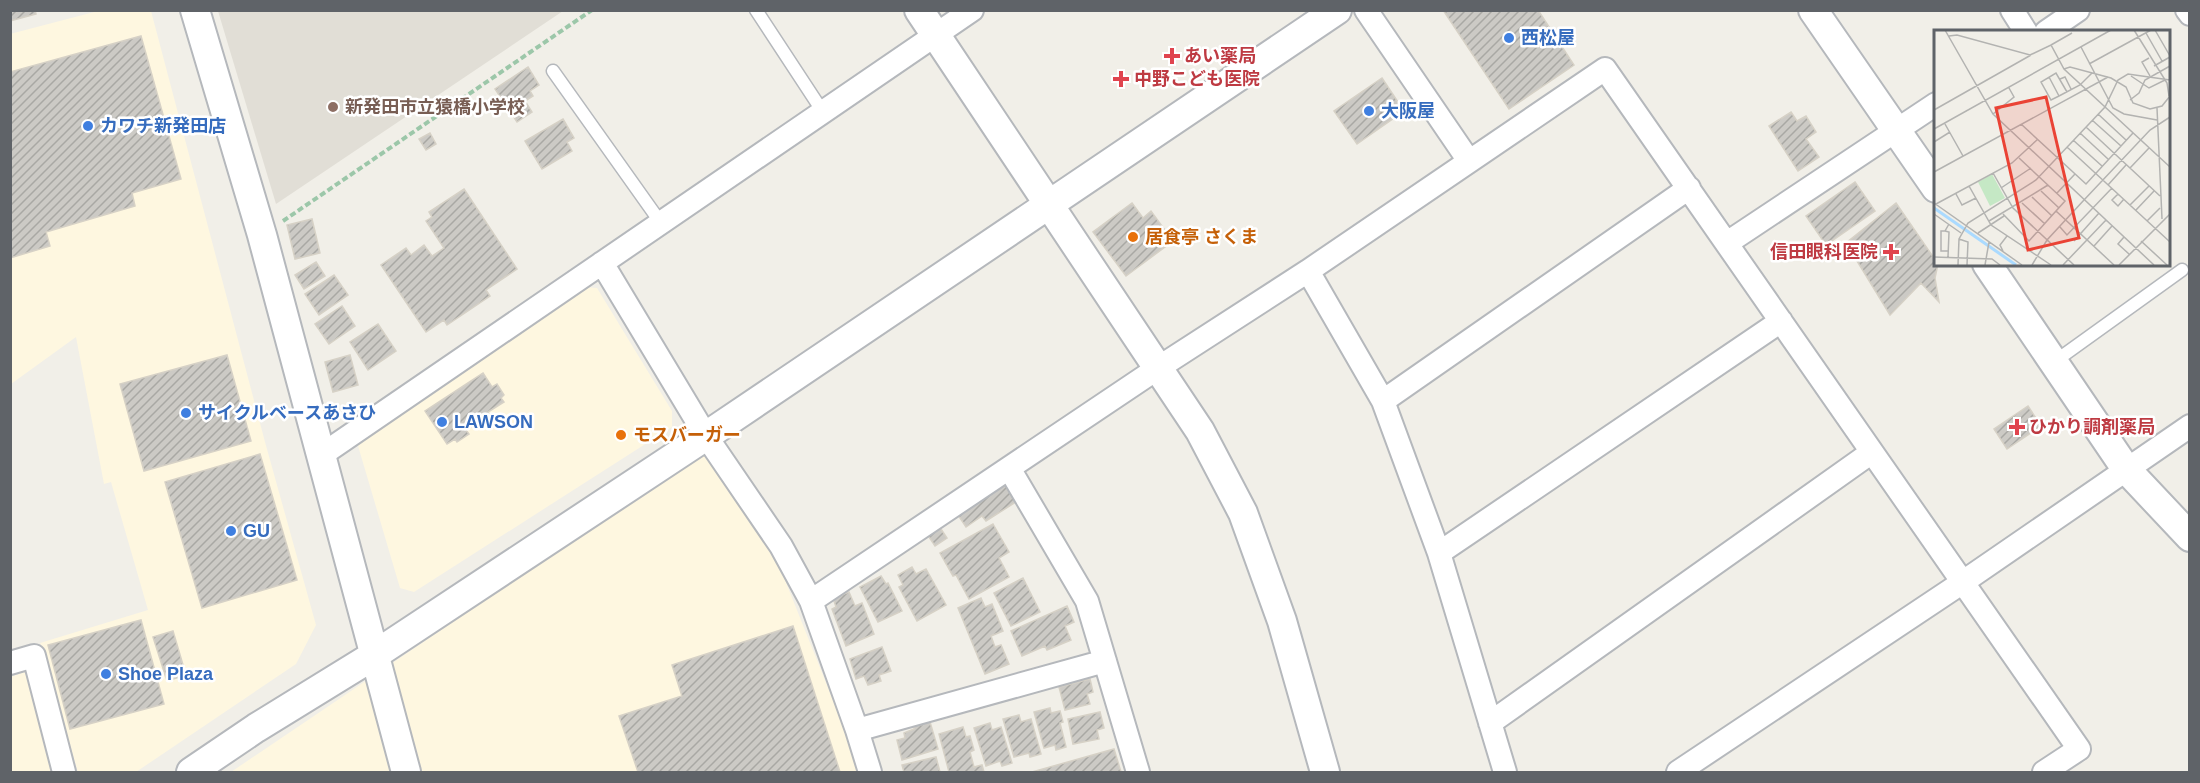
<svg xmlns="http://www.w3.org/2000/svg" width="2200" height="783" viewBox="0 0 2200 783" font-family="Helvetica,'Noto Sans JP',sans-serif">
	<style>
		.commercial { fill: #fef7e0 }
		.education { fill: #e1ded6 }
		.building { fill: url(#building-hatch); stroke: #d6d1c6; stroke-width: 1.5 }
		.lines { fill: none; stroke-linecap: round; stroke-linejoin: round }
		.service-casing { stroke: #b5b8bc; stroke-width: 15 }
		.minor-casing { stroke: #b5b8bc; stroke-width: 26 }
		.tertiary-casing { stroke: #b5b8bc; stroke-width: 32 }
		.path { stroke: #9cc7a9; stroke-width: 4; stroke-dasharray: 6 3; stroke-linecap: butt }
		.service { stroke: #fff; stroke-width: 12 }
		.minor { stroke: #fff; stroke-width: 22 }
		.tertiary { stroke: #fff; stroke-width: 28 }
		.shop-dot { fill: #3f7fe0; stroke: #fff; stroke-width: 2 }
		.health-dot { fill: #e0444e; stroke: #fff; stroke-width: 2 }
		.education-dot { fill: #8d6e63; stroke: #fff; stroke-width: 2 }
		.food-dot { fill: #e8710a; stroke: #fff; stroke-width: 2 }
		.labels { text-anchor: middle; stroke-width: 5; stroke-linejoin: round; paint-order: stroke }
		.shop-label { font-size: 18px; font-weight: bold; fill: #366cbe; stroke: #fff; text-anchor: start }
		.health-label { font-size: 18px; font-weight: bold; fill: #be3a42; stroke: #fff; text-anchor: start }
		.education-label { font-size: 18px; font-weight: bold; fill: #785e54; stroke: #fff; text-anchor: start }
		.food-label { font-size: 18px; font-weight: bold; fill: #c56008; stroke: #fff; text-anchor: start }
		.inset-river { fill: none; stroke: #aadaff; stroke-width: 3 }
		.inset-road { fill: none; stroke: #b3b3b1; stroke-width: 1.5 }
		.view { fill: #ea4335; fill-opacity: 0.15; stroke: #ea4335; stroke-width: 3 }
		.inset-edge { fill: none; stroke: #5f6368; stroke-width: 3 }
	</style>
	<defs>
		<pattern id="building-hatch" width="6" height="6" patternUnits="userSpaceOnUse" patternTransform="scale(1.5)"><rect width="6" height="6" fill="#cccac5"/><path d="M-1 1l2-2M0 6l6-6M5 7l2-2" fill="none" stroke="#a9a8a4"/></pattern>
	</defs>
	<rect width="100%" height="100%" fill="#f1efe8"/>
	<path class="commercial" d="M98,11H151L265,442L316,625L296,664L136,772H78L40,643L148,610L111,482L104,484L76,337L11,384L10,34Z
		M582,287L597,288L672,411V427L414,592L400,588L356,439Z
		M703,453L777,560L846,733L858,772H231Z
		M25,672L54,772H11V677Z"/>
	<path class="education" d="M218,11V10L563,11L276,204Z"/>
	<path class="building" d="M10,10H35L36,14L10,21Z
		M1443,10H1538L1574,65L1509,109Z
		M141,36L181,179L132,193L135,206L46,232L50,246L10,258V72Z
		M528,67L539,85L530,91L533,96L525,101L532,112L517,122L495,89Z
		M1382,78L1404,111L1357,144L1334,111Z
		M1791,112L1797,121L1806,116L1816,132L1806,139L1819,157L1798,171L1769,126Z
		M563,119L574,138L567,142L572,151L542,169L525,141Z
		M430,133L436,144L426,150L419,139Z
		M1855,182L1875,211L1826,245L1806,216Z
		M464,189L517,269L486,290L490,296L447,325L444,320L426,332L381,265L406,248L411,255L424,245L432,256L444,248L426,221L432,217L429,212Z
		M1132,203L1143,218L1151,211L1173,241L1126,276L1093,232Z
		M1896,203L1938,264L1935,278L1939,302L1921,283L1890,315L1846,243Z
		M312,219L320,253L295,259L287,225Z
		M316,262L325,276L304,289L295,275Z
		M334,275L348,295L319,315L305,294Z
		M342,306L355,326L329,344L315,324Z
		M378,324L396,351L368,370L350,342Z
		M227,355L251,441L144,471L120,384Z
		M350,355L358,385L333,392L325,362Z
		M483,373L492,387L497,384L504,395L501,398L504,402L488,412L490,415L466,430L469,434L457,442L455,439L447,444L425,411Z
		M2028,406L2041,426L2007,449L1994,429Z
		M260,454L297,580L202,608L165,482Z
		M1007,482L1019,500L986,521L982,516L966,527L958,515Z
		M993,524L1009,552L999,558L1009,577L969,599L956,575L953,576L940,553Z
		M939,526L947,538L935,546L927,534Z
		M912,567L916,574L926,569L946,605L917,621L899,587L903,585L898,575Z
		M881,576L886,584L888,583L902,611L878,622L860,587Z
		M1023,578L1040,612L1011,626L994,593Z
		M849,592L855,606L862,603L874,634L846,646L832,609L836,607L833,598Z
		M981,598L985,607L992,604L1003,631L991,636L995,647L1001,645L1009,664L985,674L958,608Z
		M1067,606L1074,622L1065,626L1071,640L1047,650L1045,646L1022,656L1011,631Z
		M141,620L164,704L70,729L48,645Z
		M793,626L840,772H638L619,716L682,696L672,665Z
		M173,631L186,675L167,681L153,637Z
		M882,647L891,671L879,675L881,681L868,685L864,676L856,679L850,659Z
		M1090,679L1093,692L1087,694L1090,704L1065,710L1059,687Z
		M1050,708L1051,713L1060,711L1063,722L1060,723L1066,747L1056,750L1055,745L1044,748L1034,712Z
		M1100,712L1104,728L1097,730L1099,739L1073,744L1068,719Z
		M1019,715L1021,722L1031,719L1041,754L1030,757L1029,753L1014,757L1003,719Z
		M930,722L938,749L902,760L897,740L905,738L904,733L914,729V727Z
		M990,723L992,730L1001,727L1012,763L1002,766L1000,761L986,766L974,728Z
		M963,727L966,737L970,736L974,750L970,752L974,767L982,765L984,772H949L939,734Z
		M1114,749L1121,772H1032Z
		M936,757L940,772H904L902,765Z"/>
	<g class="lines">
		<g class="service-casing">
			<path id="service" d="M756,10L823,112
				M553,71L661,223
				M2054,362L2182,270"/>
		</g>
		<g class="minor-casing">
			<path id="minor" d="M1366,10L1469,161
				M2012,10L2026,32
				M2187,10L2190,14
				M2046,32L2078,10
				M1727,243L1936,104
				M602,263L706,436L781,546L811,601L857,730L870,772
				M1308,271L1383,401L1439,553L1505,772
				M1383,401L1689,188
				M320,456L972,10
				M1009,468L1087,601L1138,772
				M1439,553L1781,321
				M811,601L1158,368L1308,271L1605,69L2079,749L2044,772
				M10,663L34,656L64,772
				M1490,723L1872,452
				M857,730L1105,661
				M1678,772L1963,582L2190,426"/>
		</g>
		<g class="tertiary-casing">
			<path id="tertiary" d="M195,10L262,235L406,772
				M919,10L1200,431L1243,513L1282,621L1325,772
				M1813,10L1936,188
				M1987,264L2126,469L2190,537
				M191,772L256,728L373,656L706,436L1337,10"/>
		</g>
		<path class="path" d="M283,221L592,10"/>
		<use href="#service" class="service"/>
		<use href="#minor" class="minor"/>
		<use href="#tertiary" class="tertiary"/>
	</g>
	<g class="shop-dot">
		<circle cx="1509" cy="38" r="6"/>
		<circle cx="1369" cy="111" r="6"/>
		<circle cx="88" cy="126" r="6"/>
		<circle cx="186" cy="413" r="6"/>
		<circle cx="442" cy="422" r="6"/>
		<circle cx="231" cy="531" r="6"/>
		<circle cx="106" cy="674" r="6"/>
	</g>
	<g class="health-dot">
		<path d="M1169 47h6v6h6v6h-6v6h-6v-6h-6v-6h6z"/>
		<path d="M1118 70h6v6h6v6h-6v6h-6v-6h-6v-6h6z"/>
		<path d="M1888 243h6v6h6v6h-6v6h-6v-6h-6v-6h6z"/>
		<path d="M2014 418h6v6h6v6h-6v6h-6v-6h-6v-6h6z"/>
	</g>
	<circle class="education-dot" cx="333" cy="107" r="6"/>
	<g class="food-dot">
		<circle cx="1133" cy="237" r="6"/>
		<circle cx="621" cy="435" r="6"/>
	</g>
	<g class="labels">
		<g class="shop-label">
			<text x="1521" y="44">西松屋</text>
			<text x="1381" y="117">大阪屋</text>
			<text x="100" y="132">カワチ新発田店</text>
			<text x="198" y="419">サイクルベースあさひ</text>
			<text x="454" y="428">LAWSON</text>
			<text x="243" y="537">GU</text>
			<text x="118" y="680">Shoe Plaza</text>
		</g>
		<g class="health-label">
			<text x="1184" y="62">あい薬局</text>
			<text x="1134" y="85">中野こども医院</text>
			<text x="1878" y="258" text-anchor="end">信田眼科医院</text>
			<text x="2029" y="433">ひかり調剤薬局</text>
		</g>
		<g class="education-label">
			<text x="345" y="113">新発田市立猿橋小学校</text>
		</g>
		<g class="food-label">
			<text x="1145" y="243">居食亭 さくま</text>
			<text x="633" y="441">モスバーガー</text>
		</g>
	</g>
	<g transform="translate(1934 30)">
		<rect width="236" height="236" fill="#f1efe8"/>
		<path d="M58,144L71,168L56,176L44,152Z" fill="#c5e8c5"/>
		<path class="inset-river" d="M0,178L82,235"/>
		<path class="inset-road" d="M11,0L59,84L220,235M200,0L233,53L235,66M221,0L236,26M212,3L228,31M15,6L23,5L96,25L117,15L130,39L236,137M117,15L138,3M147,17L179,78L190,84L223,90M215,28L208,32L216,46M155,34L217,0M220,36L236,27M130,39L136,37L177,48L192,57L199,73L216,79L228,76L236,66M197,46L215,58L231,50M115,47L125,66M126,49L131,47L137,59M133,62L122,43L107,52L117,70L125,66L146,55L158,43M196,70L205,63L211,50L236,36M223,78L228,189M0,80L97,25M59,84L80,67L75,58M164,84L192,110M158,90L187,116M11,94L29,126M87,94L152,154L199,103M152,97L226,166M0,99L177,0M146,103L174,129M139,110L168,136M0,112L16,102M133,117L236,212M196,138L215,118M0,142L174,47M59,143L79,178L140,235M174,155L192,135M35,156L57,195L117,235M67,158L97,138M107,161L125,178M123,163L141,144M22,164L28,175L42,168M184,164L178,170L184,176L190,169M98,167L118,186M0,173L88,235M88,173L111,194M2,174L78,133L104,109M196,175L215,156M202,180L220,161M122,181L180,235M0,184L27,203M69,184L95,211L131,171L85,128M55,191L114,155M213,191L226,178M126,197L133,205L178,158M11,201H7V221H14M44,203L70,186M190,207L184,214L195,224M25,209L34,212L33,235M140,211L165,183M207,211L233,235M160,216L178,196M69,221L66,215L73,206M0,227L58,229L66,235M14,227L15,202L11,201L15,194M24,235L25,209L34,193L102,150L171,77L184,50L194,44L236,50M51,235L55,212M98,235L113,210L150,170L216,100L236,87M129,235L172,190M185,235L236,184"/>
		<path class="view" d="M112,67L145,208L94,220L62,78Z"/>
		<rect width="236" height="236" class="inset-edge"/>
	</g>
	<rect width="2200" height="783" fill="none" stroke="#5f6368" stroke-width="24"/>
</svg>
